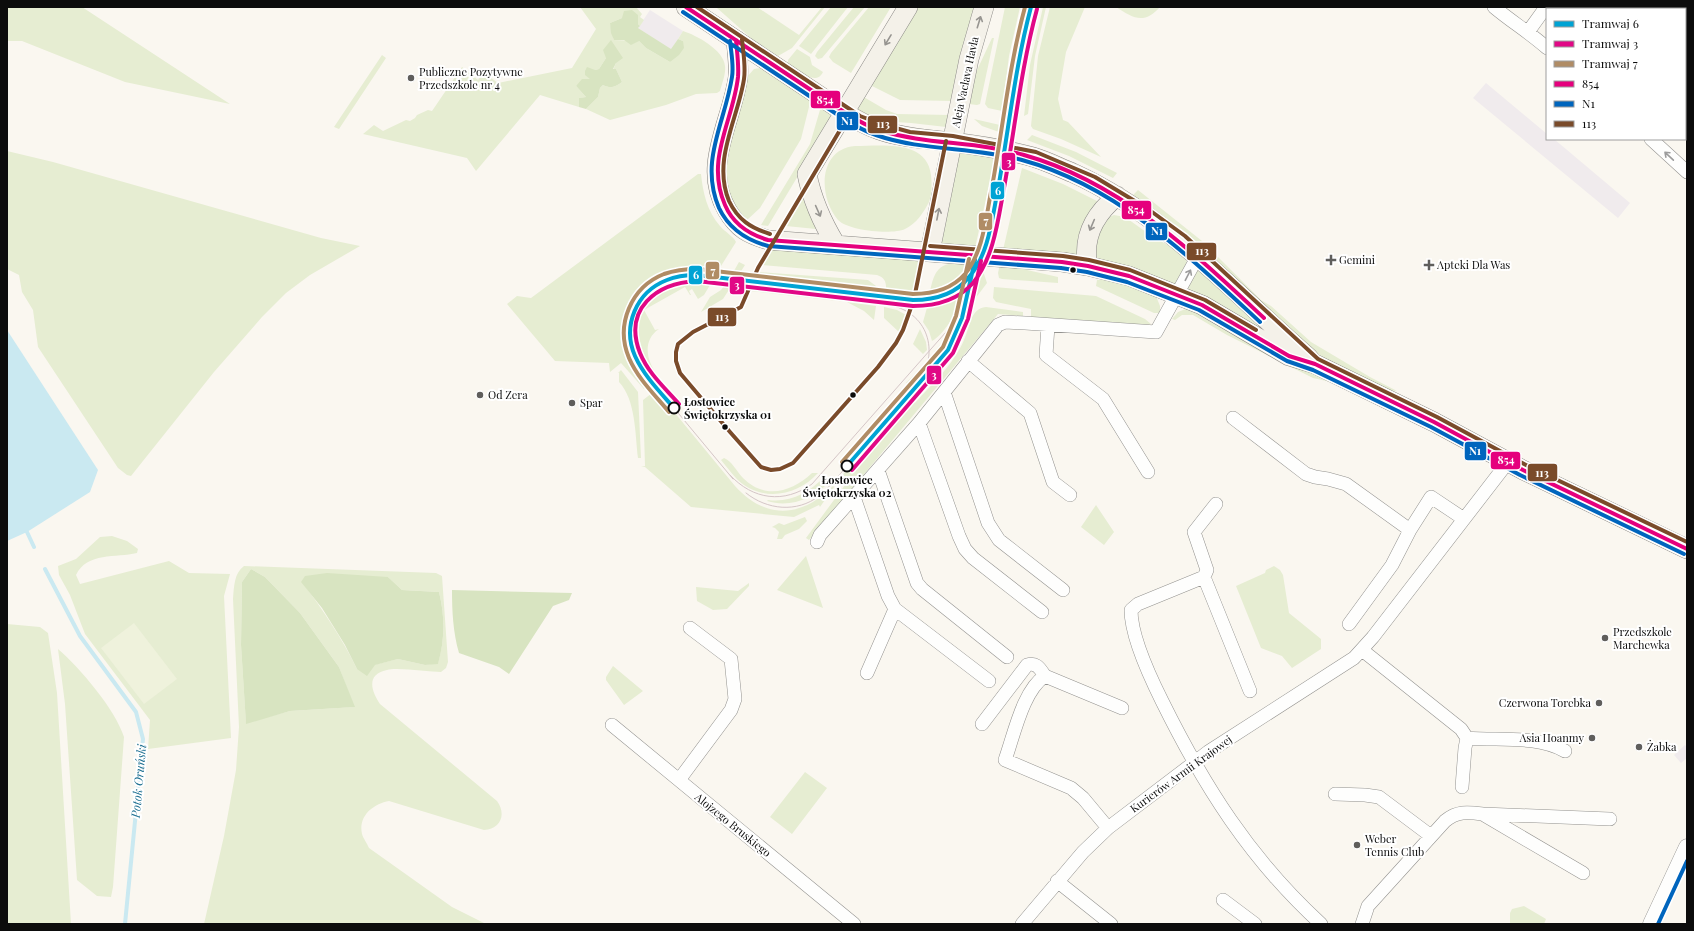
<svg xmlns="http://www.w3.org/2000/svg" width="1694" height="931" viewBox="0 0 1694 931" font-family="'Playfair Display',serif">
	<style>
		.industrial { fill: #f0ebed }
		.green { fill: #e6edd2; fill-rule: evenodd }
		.forest { fill: #d8e4c1 }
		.pitch { fill: #eff2dc }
		.water { fill: #cae9f1 }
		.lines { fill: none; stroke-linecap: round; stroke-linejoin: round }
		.stream { stroke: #cae9f1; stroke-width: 4 }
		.minor-casing { stroke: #93928f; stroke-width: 14 }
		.tertiary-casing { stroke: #93928f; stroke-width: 17 }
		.secondary-casing { stroke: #8a8885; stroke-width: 20 }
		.minor { stroke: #fefefd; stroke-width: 13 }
		.tertiary { stroke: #fefefd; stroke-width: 16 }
		.secondary { stroke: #f4f1e9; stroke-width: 19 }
		.tram { stroke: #d5c6c7; stroke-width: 1 }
		.bus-1-casing { stroke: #fff; stroke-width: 7 }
		.bus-2-casing { stroke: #fff; stroke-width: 7 }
		.bus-3-casing { stroke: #fff; stroke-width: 7 }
		.bus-1 { stroke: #e5007d; stroke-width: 4 }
		.bus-2 { stroke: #0065bd; stroke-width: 4 }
		.bus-3 { stroke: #7a4b2a; stroke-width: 4 }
		.tram-1-casing { stroke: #fff; stroke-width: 7 }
		.tram-2-casing { stroke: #fff; stroke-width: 7 }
		.tram-3-casing { stroke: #fff; stroke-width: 7 }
		.tram-1 { stroke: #00a3d4; stroke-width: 4 }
		.tram-2 { stroke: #e10886; stroke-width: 4 }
		.tram-3 { stroke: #b08c65; stroke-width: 4 }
		.oneway { stroke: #979591 }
		.oneway2 { stroke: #9d9d9d }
		.poi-dot { fill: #5f5e5c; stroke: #fff; stroke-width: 1.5 }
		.bus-dot { fill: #0c0c0c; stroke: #fff; stroke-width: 1.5 }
		.stop-dot { fill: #fff; stroke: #0c0c0c; stroke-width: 2 }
		.labels { text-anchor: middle; stroke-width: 4; stroke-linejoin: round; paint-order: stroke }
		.poi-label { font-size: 11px; fill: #0c0c0c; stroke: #fff; text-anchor: start }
		.street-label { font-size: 11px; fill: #0c0c0c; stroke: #fff }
		.stop-label { font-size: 11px; font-weight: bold; fill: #0c0c0c; stroke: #fff; text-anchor: start }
		.water-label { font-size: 12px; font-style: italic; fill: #217293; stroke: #fff }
		.line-badge { stroke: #fff; stroke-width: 1.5 }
		.badge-label { font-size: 11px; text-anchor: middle; font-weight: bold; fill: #fff }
	</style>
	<rect width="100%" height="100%" fill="#faf7f0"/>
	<path class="industrial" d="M650,10L683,31L671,50L638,28Z
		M1486,83L1547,134V139H1554L1630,203L1618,218L1473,98Z
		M1685,745L1687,747V758L1681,763L1674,755Z"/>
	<path class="green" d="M7,7H82L230,104L125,82L22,41H7Z
		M580,7H636L642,14L640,17L644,20L640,26L638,24V15L622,18L610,23L614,40L639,41L646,48L670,62L683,41L678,39L683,31C696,35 724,50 725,66C726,74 722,83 720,91L717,93L696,94L666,105L610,120L586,109L598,97L600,88L603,85C611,89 615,87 622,82L616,69L613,70L616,63L606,58L599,69L595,70L590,79L576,86L586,97L579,98V107L540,95L476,171L467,158L363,134L374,125L383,131L406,120L410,121L415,118L417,115L428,110L432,111L462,67L478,80L483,72L498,83L572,68L596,29Z
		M718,7H757L799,35L822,7H825L792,48L778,56L752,39L717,8Z
		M831,7H848L811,54L799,46Z
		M854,7H865L822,58L818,59L815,56L817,52Z
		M869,7H891L851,73L833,62L829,57L831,53Z
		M916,7H976L953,101L900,100L870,85Z
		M1005,7H1020L1009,56L1002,111L988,108L985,104Z
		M1033,7H1037L1026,53L1018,115L1013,114C1018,78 1023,42 1033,7Z
		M1043,7H1046L1035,56L1028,114L1024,116L1030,65Z
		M1050,7H1085L1066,52L1058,99L1063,120L1068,122L1101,157L1061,139L1033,129L1031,126L1038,56Z
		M1116,7H1160C1144,25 1133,18 1116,7Z
		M992,38H994L980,104L977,105L969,104L972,81Z
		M797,49L810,57L812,65L823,72C816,87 797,70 788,63V60Z
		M382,55L386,58L339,129L334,127Z
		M760,68L809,99L810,103L801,139L760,208L747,220C735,211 726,193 725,178C723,149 739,105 747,77L754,69Z
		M862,96L886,110L897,114L950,115L946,127L911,123L881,121L854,110Z
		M822,103L835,114L768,226L761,225L810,144Z
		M974,119L1000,125L999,132L982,126Z
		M1032,135L1076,152L1117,173L1113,178L1069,156L1027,140Z
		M855,146C881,146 927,139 931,175C932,184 932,193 929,202C924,212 916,224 905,229C892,235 849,231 838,220C818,197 818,149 855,146Z
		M7,151L53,162L321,238L360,246L310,275L286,293L262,317L214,372L131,476L127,475L118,468L38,347L33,310L22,292L19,275L7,269Z
		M961,151L995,159L975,248L940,245L957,152Z
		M1006,163L1008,164L989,248H987Z
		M1022,168L1063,184L1101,203L1080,256L1003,250Z
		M698,174H701C703,193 707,211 720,226C725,232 733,236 736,242L716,274C701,272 686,269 670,274C637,284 619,321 630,353C634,365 642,374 650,384L644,389L621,363L610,372L609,363L555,361L507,304L517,296L531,298Z
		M1138,190L1202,241L1261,300L1271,306L1311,342L1370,377L1397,391L1388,390L1328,360L1305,346L1133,195Z
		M804,198C806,204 816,226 816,229L786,226L801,199Z
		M1114,215L1125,217L1153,237L1179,251L1186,258L1187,264L1176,286L1097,258C1087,246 1102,228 1109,217Z
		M771,248L922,261L914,298L885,295C887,286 887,278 877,275L761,265Z
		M739,262L745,265L738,276H731Z
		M972,262C967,284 948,291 929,297C935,264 940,263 972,262Z
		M982,263H985L984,274L987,283L969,307H968L975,276Z
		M1000,264L1058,277V283L1002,279L999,278L998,273Z
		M1197,267L1278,340L1186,290Z
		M758,272L868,280L876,286L877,294L754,278Z
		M689,278L713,280L704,295L698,299L692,289L689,291L691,295H690L685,287L644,310L655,330L659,329C641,341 647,363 659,377L656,380C650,373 643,366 639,356C622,319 650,280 689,278Z
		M1097,280H1115L1156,296L1160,306V313H1154L1096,286Z
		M727,282H734L723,299L701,312L710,297L721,290Z
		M751,284L811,297L876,306L874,320L864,311L847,302L750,291L748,289Z
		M964,287C966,301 944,335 932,341L929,331L923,322L928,304L945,299Z
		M994,287L1096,296L1145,319L1151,324L1141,326L1031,317V309L996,302L993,298Z
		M884,307L897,310L908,316L900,333L884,318Z
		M986,307L1023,312V316L998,314L809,540L806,538L845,485L839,479L910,399L915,403C932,384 954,364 964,340C970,328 970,308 986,307Z
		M1188,308L1331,382L1313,378L1227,335L1193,315H1182L1175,320L1172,319L1178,312Z
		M920,329L926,342L927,350L923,354L913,344Z
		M953,330C954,340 941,353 934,361H933L934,352Z
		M923,365L924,366L920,375L912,388L906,383Z
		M621,370L638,392L641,458H638C635,434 636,400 619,382V373H618Z
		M656,390L735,486C766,520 801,518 833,486L834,487L820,507L819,505L794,517L691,507L645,467H641L645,466L643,400Z
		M724,458C732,461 737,472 743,478C765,500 792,492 812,473H818C800,493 769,502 744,485C735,479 728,468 721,460Z
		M824,477L829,482C813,499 790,508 767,501L768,500C790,503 809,493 824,477Z
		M1096,505L1114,532L1104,545L1081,527Z
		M805,517L807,521L799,529L785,535L782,539H777L779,532L775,528L772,527L779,523L784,525Z
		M112,536L127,541L138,549L137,553C116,558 87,552 76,575L80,584L169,561L189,573L230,574L224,596L231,738L148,749L150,720L85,634L70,595L59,575L58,566L76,559L100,537Z
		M806,556L823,608L777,590Z
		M244,566L436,573L442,576L448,662L446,668L441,672C429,672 397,667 387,670C366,674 371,691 380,704L497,801C507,815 500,829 484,830L389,801C373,804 358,816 362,834C363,838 367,843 369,848L452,907L486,924H204L224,836L236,770L239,727L233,599C234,587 234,573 244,566ZM251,569L265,577L300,613L339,667L354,707L290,711L246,723L241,645L242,582ZM388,577L402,590L439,592C445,616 445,640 438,663L425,665L398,659L357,669C342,638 323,610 302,582Z
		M1274,566L1280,570L1283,575L1289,613L1321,639V649L1292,668L1282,656L1261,648L1236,586L1265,573L1266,570Z
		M749,583V586L727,609L713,610L697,601L696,587L738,591Z
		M7,624L40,627L48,633L57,693L71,924H7Z
		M58,649C80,668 115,709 124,737L113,887L111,897L97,896L77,880L65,704Z
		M613,666L643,691L624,705L606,680V677Z
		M805,772L827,788L792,834L770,817Z
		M1524,906L1546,919L1544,924H1510V913L1512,909Z"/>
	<path class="forest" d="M632,10L638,15V24L640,26L638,28L671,49L678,39L683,41L684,48L679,55L670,62L646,48L639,41L631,45L624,40H614L611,33L610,23L622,18L624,11Z
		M611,40L623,58L616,63L613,69H616L622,82C615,87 611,89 603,85L600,88L598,97L586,109L579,107V98L586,97L576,86L582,79H590L585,75V71L587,67L595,70L599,69L606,58L603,50Z
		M251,569L265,577L300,613L339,667L355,707L290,711L246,724L241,645L242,582Z
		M327,573L388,577L402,590L439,592C445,616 445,640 438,664L425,665L398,659L375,665L367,676L357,669L345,645L322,608L301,582L305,576Z
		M452,590L572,593L569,600L553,606L509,674L499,667L459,653C453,632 452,611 452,590Z"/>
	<path class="pitch" d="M134,623L177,679L144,704L101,648Z"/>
	<path class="water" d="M7,330L98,470L90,492L27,532L7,541Z"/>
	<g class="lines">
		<path class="stream" d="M27,532L34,547
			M45,569L80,636L136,712L143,739L125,924"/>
		<g class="minor-casing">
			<path id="minor" d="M1494,7C1512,22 1530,33 1547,48
				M1613,7L1615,9
				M1528,32L1546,7
				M1685,60L1687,61
				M1651,139L1687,172
				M1048,326L1046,355L1103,399L1148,472
				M968,361L1030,413L1053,482L1070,495
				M944,392L988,523L999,540L1063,590
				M1233,418L1306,474L1315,477L1328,479L1346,484L1410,530L1431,497L1464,519
				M919,423L959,536L965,549L973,558L1042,612
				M878,470L917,583L922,589L1007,657
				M854,497L888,596L895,609L989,681
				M1216,504L1194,532L1207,570L1204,577L1138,604L1131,610C1131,636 1150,677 1162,701C1204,786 1250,859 1321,924
				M817,542L820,535L919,423L998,325L1005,322L1025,323L1156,332L1198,256
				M1204,577L1250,691
				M1349,624L1392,565L1410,530
				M1362,650L1461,729L1467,738C1499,741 1536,735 1565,751
				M867,673L895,609
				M1045,676C1023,690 1014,735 1005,760L1071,788L1083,798L1108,828
				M982,724L1027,665C1037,662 1040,669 1045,676L1122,708
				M612,725L854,924
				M679,780L731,710L735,699L731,659L690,628
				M1462,787L1465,748L1467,738
				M1335,794L1365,795L1379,797L1431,836
				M1484,815L1583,873
				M1057,881L1111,924
				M1223,900L1255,924
				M1022,924L1083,852L1108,828L1208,752L1354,658L1373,637L1508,462
				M1362,924L1368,906L1445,821C1457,811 1467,812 1483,814L1610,819"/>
		</g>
		<g class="tertiary-casing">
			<path id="tertiary" d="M1651,924L1687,847"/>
		</g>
		<g class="secondary-casing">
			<path id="secondary" d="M686,7L844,112C855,119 867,126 879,130C902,138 927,139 951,142C978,145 1007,150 1033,157C1047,161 1060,168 1073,173C1166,215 1233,292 1309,358
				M736,40C737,52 739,65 738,77C732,122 701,166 727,210C738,229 748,234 768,240L1062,262L1088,266L1129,276L1202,305L1289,356L1315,364L1434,422L1523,470L1687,549
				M836,245C822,222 812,200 807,174L908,7
				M930,252L969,59L984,7
				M1088,266C1082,237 1095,214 1117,196"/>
		</g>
		<use href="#minor" class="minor"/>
		<use href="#tertiary" class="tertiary"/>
		<use href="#secondary" class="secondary"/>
		<path class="tram" d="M769,284L808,294L890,305C931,314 940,356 916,387
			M674,408L733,479
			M730,475C753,500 784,504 812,484L946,332L960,312L968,293
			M746,493C767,510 797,513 819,496C830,487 838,476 847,466"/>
		<g class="bus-1-casing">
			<path id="bus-1" d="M686,7L844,112C855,119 866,126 879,130C925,145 977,141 1024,155C1120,182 1193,252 1264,318
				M736,40C737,52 739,65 738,77C733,122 705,159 725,205C733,224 748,234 768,240L1062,262L1088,266L1129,276L1202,305L1289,356L1315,364L1434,422L1523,470L1687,549"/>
		</g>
		<g class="bus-2-casing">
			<path id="bus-2" d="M683,12L841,117C852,124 863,131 876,135C921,151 974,147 1022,160C1117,186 1190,257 1260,322
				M730,41C731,52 734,65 732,77C725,123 699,161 719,208C729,229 746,240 768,246L1061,268L1087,272L1127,282L1199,310L1287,361L1313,370L1431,427L1520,475L1684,554
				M1658,924L1687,861"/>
		</g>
		<g class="bus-3-casing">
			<path id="bus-3" d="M697,7L860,116L881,124L910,132L953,136L1036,152L1095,177L1148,209L1185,236L1318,359L1437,417L1526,465L1687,542
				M742,39C743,52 746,66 744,79C738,119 712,160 729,201C738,220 751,228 770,234
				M849,115L758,268L741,307L693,332L678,344L676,352V361L680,373L730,432L761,467L771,470L780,469L793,463L878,367L896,343L903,330L914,299L946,141
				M930,246L1063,256L1089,260L1130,270L1205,300L1256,330"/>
		</g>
		<use href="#bus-1" class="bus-1"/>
		<use href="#bus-2" class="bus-2"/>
		<use href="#bus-3" class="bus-3"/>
		<g class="tram-1-casing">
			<path id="tram-1" d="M674,408C660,392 644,376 635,356C622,326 636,292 667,280C676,276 687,275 697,275L913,300C934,300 955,295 969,277C989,254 992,218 998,189C1009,128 1015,67 1031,7
				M847,466L948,350L962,318L975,260"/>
		</g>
		<g class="tram-2-casing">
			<path id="tram-2" d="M679,404C665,388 648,373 640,353C623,309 656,283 697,281L913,306C935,306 957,301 973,283C994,257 998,220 1004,188C1015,128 1021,68 1037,9
				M852,470L953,353L968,319L981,261"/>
		</g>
		<g class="tram-3-casing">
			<path id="tram-3" d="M669,412C655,395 638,379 629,358C615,325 631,287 664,274C675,270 686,269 698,269L913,294C932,294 951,290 965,274C984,251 986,215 992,187C1003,127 1009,66 1025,7
				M842,462L943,347L956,316L969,259"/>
		</g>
		<use href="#tram-1" class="tram-1"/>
		<use href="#tram-2" class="tram-2"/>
		<use href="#tram-3" class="tram-3"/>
	</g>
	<defs><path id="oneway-shaft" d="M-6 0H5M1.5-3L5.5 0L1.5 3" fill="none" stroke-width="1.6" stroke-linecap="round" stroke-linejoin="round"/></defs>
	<g class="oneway">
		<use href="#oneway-shaft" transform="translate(979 22) rotate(-73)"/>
		<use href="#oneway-shaft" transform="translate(888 40) rotate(121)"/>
		<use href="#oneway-shaft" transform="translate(818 211) rotate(66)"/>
		<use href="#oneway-shaft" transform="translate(938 214) rotate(-79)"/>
		<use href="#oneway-shaft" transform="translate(1092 225) rotate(113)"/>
	</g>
	<g class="oneway2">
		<use href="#oneway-shaft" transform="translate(1669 156) rotate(-137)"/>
		<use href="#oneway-shaft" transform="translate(1188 275) rotate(-63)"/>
	</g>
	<g class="poi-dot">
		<circle cx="411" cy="78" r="4"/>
		<path d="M1329 254h4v4h4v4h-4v4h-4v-4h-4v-4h4z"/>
		<path d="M1427 259h4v4h4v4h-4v4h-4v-4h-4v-4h4z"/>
		<circle cx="480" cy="395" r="4"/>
		<circle cx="572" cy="403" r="4"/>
		<circle cx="1605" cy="638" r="4"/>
		<circle cx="1599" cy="703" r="4"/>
		<circle cx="1592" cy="738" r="4"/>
		<circle cx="1639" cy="747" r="4"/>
		<circle cx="1357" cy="845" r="4"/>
	</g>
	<g class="bus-dot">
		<circle cx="1073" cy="270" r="3.5"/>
		<circle cx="853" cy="395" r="3.5"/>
		<circle cx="725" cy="427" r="3.5"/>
	</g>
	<g class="stop-dot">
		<circle cx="674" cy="408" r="5.5"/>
		<circle cx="847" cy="466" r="5.5"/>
	</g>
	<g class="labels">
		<g class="poi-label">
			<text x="419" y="76">Publiczne Pozytywne<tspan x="419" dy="13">Przedszkole nr 4</tspan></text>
			<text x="1339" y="264">Gemini</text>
			<text x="1437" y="269">Apteki Dla Was</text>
			<text x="488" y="399">Od Zera</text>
			<text x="580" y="407">Spar</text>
			<text x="1613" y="636">Przedszkole<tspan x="1613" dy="13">Marchewka</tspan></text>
			<text x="1591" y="707" text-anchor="end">Czerwona Torebka</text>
			<text x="1584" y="742" text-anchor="end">Asia Hoanmy</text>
			<text x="1647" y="751">Żabka</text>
			<text x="1365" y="843">Weber<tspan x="1365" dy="13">Tennis Club</tspan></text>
		</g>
		<g class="street-label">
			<text transform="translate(965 82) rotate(-78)" y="4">Aleja Vaclava Havla</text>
			<text transform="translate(1181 774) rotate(-36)" y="4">Kurierów Armii Krajowej</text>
			<text transform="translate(733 825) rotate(39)" y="4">Alojzego Bruskiego</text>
		</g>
		<g class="stop-label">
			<text x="684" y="406">Łostowice<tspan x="684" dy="13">Świętokrzyska 01</tspan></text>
			<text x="847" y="484" text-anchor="middle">Łostowice<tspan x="847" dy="13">Świętokrzyska 02</tspan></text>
		</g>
		<g class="water-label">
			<text transform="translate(139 781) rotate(-85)" y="4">Potok Oruński</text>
		</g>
	</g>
	<g class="line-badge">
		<rect x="810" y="90" width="31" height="19" rx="4" fill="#e5007d"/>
		<rect x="836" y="111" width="23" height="20" rx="4" fill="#0065bd"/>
		<rect x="867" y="115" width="31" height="19" rx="4" fill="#7a4b2a"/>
		<rect x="1001" y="152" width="15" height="19" rx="4" fill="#e10886"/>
		<rect x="990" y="181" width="15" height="19" rx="4" fill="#00a3d4"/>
		<rect x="1121" y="200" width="31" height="20" rx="4" fill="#e5007d"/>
		<rect x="978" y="212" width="15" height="19" rx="4" fill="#b08c65"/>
		<rect x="1145" y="222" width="23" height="19" rx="4" fill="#0065bd"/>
		<rect x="1186" y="242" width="31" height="19" rx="4" fill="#7a4b2a"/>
		<rect x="705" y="261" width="15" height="19" rx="4" fill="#b08c65"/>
		<rect x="688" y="265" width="15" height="20" rx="4" fill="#00a3d4"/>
		<rect x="729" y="276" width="16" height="19" rx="4" fill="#e10886"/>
		<rect x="707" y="307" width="30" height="20" rx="4" fill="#7a4b2a"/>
		<rect x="926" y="365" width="16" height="20" rx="4" fill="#e10886"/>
		<rect x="1464" y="441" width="23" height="20" rx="4" fill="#0065bd"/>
		<rect x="1490" y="451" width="31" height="19" rx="4" fill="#e5007d"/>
		<rect x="1527" y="463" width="31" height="19" rx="4" fill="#7a4b2a"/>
	</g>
	<g class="badge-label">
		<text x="825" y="104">854</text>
		<text x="847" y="125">N1</text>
		<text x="883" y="128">113</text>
		<text x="1009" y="166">3</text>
		<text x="998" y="195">6</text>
		<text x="1136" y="214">854</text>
		<text x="986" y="225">7</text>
		<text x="1157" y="235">N1</text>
		<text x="1202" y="255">113</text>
		<text x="713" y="275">7</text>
		<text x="696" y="279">6</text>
		<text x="737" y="289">3</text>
		<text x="722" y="321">113</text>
		<text x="934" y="379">3</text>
		<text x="1475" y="455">N1</text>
		<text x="1506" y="464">854</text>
		<text x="1542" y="477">113</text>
	</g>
	<rect width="1694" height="931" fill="none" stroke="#0c0c0c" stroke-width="16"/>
	<rect x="1546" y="8" width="140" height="132" fill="#ffffff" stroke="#9e9e9e"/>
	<rect x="1554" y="21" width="20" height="6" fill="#00a3d4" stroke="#9e9e9e"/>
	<text x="1582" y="28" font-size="12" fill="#0c0c0c">Tramwaj 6</text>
	<rect x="1554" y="41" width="20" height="6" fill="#e10886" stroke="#9e9e9e"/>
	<text x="1582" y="48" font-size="12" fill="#0c0c0c">Tramwaj 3</text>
	<rect x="1554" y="61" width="20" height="6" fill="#b08c65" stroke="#9e9e9e"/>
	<text x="1582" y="68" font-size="12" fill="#0c0c0c">Tramwaj 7</text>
	<rect x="1554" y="81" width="20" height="6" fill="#e5007d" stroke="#9e9e9e"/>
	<text x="1582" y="88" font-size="12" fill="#0c0c0c">854</text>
	<rect x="1554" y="101" width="20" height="6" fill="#0065bd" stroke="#9e9e9e"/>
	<text x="1582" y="108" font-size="12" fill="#0c0c0c">N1</text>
	<rect x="1554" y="121" width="20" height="6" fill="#7a4b2a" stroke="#9e9e9e"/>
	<text x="1582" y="128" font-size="12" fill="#0c0c0c">113</text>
</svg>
